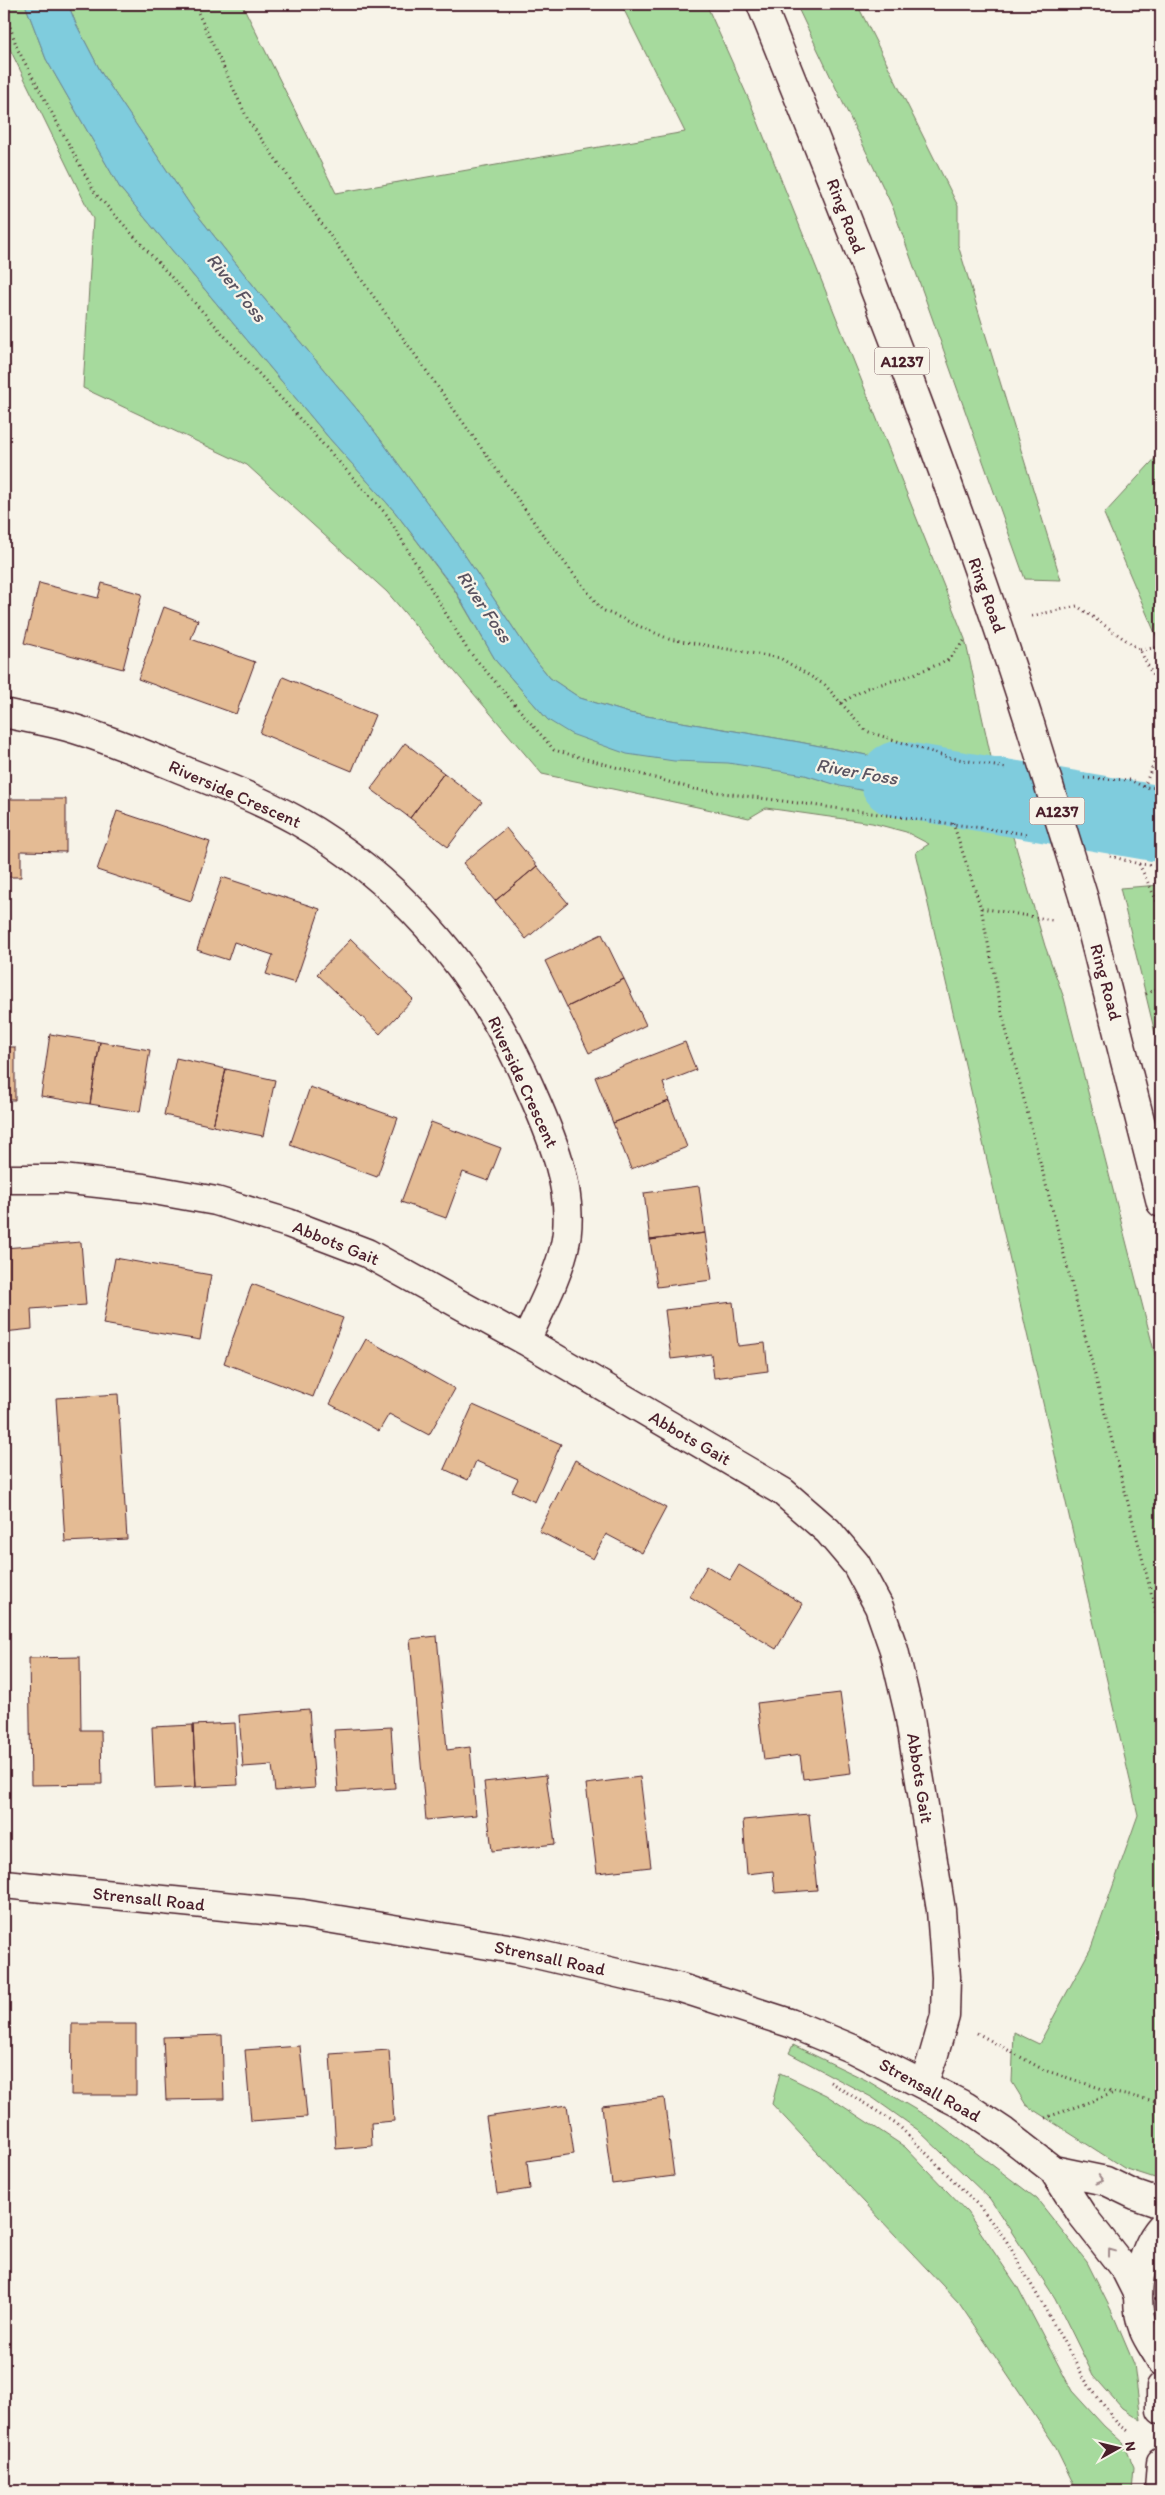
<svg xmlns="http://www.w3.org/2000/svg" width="1165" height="2495" viewBox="0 0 1165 2495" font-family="Itim,sans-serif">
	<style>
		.green { fill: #a6da9d; stroke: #787c64 }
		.water { fill: #7fccdd; stroke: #6a8796 }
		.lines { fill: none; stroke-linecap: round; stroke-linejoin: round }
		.river { stroke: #7fccdd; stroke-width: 76 }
		.building { fill: #e4bb94; stroke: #4a1f2b }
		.minor-casing { stroke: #4a1f2b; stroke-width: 31 }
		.tertiary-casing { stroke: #4a1f2b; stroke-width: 31 }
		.trunk-casing { stroke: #4a1f2b; stroke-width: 31 }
		.path { stroke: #4a1f2b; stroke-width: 3; stroke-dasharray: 1 4; stroke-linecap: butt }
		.minor { stroke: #f7f3e8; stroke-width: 28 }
		.tertiary { stroke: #f7f3e8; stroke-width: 28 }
		.trunk { stroke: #f7f3e8; stroke-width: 28 }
		.trunk-bridge-casing { stroke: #4a1f2b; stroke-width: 31; stroke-linecap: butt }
		.trunk-bridge { stroke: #f7f3e8; stroke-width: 28 }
		.oneway { stroke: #a0898a }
		.labels { text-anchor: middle; stroke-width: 4.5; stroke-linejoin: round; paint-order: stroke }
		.shield { fill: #f7f3e8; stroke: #7e5f64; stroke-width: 1 }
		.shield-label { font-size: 16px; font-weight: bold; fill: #4a1f2b }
		.street-label { font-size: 18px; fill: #4a1f2b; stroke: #f7f3e8 }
		.water-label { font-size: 19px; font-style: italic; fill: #5a5360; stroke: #f7f3e8 }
	</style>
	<rect width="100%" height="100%" fill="#f7f3e8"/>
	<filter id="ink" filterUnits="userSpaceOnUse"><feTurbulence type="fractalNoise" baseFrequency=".02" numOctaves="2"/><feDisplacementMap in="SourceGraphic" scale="10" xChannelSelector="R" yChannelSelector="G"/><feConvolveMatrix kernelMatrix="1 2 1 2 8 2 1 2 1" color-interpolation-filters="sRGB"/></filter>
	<g filter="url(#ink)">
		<path class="green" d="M4,4H25L46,59L120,188L329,438L395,512L455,591L496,661L548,720L805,775C870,795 938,805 1006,813L1045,946L1064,998L1161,1378V2180L1124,2168L1026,2105L1012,2082L1014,2032L1039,2044L1091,1948L1138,1815L916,852L929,844L906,832L872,823L766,808L749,818L542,774L387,592L247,465L83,388L93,219L4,37Z
			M68,4H242L336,193L685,132L621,4H706L750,102L965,639L996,780L799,742L629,713L580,698L550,678L530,653L454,539L366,420L261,295L195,212L102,74L76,24Z
			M796,4H857L958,206V245L1061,580L1025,579L893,208Z
			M1161,452V647L1104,514Z
			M1161,885V1058L1120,888Z
			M793,2045L866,2080L933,2120L1037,2199L1087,2262L1112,2312L1134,2364L1141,2420L1122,2408L1093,2375L1055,2298L990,2199L918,2130L873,2098L789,2053Z
			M780,2073L826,2095L905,2147L967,2212L1017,2286L1072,2391L1104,2426L1124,2444L1134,2467L1132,2491H1077L1054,2444L959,2303L772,2104Z"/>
		<path class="water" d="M25,4H68L76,24L102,74L195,212L261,295L366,420L454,539L530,653L550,678L580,698L629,713L799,742L996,780L1006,813L938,805L840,786L805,775L728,763L674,761L627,754L571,734L548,720L496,661L455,590L395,512L329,438L120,188L46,59Z"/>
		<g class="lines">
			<path class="river" d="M898,779L1161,824"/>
		</g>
		<path class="building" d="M39,583L98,598L102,583L142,594L123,669L24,643Z
			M164,607L198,620L191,639L255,662L236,714L138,679Z
			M283,677L375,715L352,771L260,733Z
			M405,743L444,773L410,818L371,789Z
			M444,773L482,802L448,847L410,818Z
			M4,799H66V852L21,851V877H4Z
			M117,811L210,842L191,901L97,870Z
			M506,828L537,866L495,901L463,863Z
			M537,866L568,903L526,939L495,901Z
			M222,877L320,909L295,983L266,974L273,955L234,942L228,960L197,950Z
			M602,934L624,979L567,1007L545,961Z
			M351,939L413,999L380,1034L317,974Z
			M624,979L646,1025L589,1053L567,1007Z
			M50,1034L100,1042L90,1104L41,1096Z
			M100,1042L150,1050L140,1112L90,1104Z
			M685,1042L696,1070L663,1083L669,1101L613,1123L595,1077Z
			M4,1047H15V1100H4Z
			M176,1058L226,1069L213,1126L164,1115Z
			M226,1069L275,1080L263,1136L213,1126Z
			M310,1087L398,1118L377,1177L290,1145Z
			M669,1101L687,1147L631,1169L613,1123Z
			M431,1122L501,1148L488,1181L463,1172L446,1218L401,1202Z
			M699,1186L705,1233L650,1240L644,1193Z
			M705,1233L712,1280L657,1287L650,1240Z
			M81,1242L86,1305L31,1309L32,1329L4,1332V1248Z
			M115,1258L211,1275L200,1340L103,1324Z
			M252,1284L343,1318L313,1397L224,1363Z
			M733,1302L738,1346L765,1343L768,1371L714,1378L711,1354L671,1359L665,1310Z
			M366,1339L455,1389L429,1435L389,1414L379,1431L330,1404Z
			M118,1394L127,1539L65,1542L56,1398Z
			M473,1405L561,1444L535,1502L512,1491L518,1479L476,1461L468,1480L444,1469Z
			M575,1460L666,1508L642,1553L606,1534L593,1559L539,1531Z
			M739,1565L803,1604L776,1649L689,1596L707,1566L730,1580Z
			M437,1636L447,1750L470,1747L476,1815L426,1820L410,1639Z
			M80,1657L81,1730H101L102,1784L31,1785L29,1658Z
			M840,1693L851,1773L803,1779L800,1755L764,1760L757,1703Z
			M309,1709L315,1788L275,1791L272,1765L243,1767L239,1715Z
			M235,1723L238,1785L196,1787L193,1725Z
			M193,1725L196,1787L155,1789L152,1727Z
			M391,1727L395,1788L338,1792L334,1730Z
			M546,1775L555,1844L492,1851L484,1782Z
			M640,1777L651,1867L597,1873L586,1784Z
			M809,1814L817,1890L775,1893L773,1871L747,1874L743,1820Z
			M72,2024H136V2095H71Z
			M222,2035L224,2099L166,2100L163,2037Z
			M300,2046L307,2117L251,2121L245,2050Z
			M389,2050L394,2121L371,2123L372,2146L336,2149L330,2054Z
			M664,2098L674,2176L612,2184L602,2106Z
			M567,2105L574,2154L527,2161L530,2189L497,2194L486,2117Z"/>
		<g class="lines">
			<g class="minor-casing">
				<path id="minor" d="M4,713C25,718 47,721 68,727C109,739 149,756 188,772C224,786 262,801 296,820C395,876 473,966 521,1068C545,1121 579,1190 564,1249C556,1281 539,1311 526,1341
					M4,1179H62L143,1188L216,1201L288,1223L367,1253L526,1341L783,1492L828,1531L856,1564L879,1607L894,1650L909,1713L941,1910L946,1977L945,2016L934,2054L923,2084"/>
			</g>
			<g class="tertiary-casing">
				<path id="tertiary" d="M4,1884L303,1914L519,1950L681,1988L790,2023L853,2049L965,2106L1004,2132L1053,2170L1082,2215L1126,2271L1137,2293
					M1053,2170L1106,2181L1135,2195L1161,2204"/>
			</g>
			<g class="trunk-casing">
				<path id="trunk" d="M761,4C857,241 952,480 1030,724
					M1084,899L1161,1203
					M1161,2227C1139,2252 1132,2300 1144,2331C1148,2341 1156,2351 1161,2361
					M1161,2387V2410
					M1159,2491L1161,2462"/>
			</g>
			<path class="path" d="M194,4L248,120L546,539L602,610L669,639L780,658L825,685L866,731L947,757L1006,768
				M4,8L17,48L95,193L387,515L467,649L554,750L694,789L1026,834
				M1032,616L1077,606L1140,650L1159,688L1161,699
				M1140,650L1161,647
				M841,703L867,688L903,678L947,661L964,641
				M1084,778L1130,780L1144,787L1161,788
				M1144,787L1161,746
				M953,823L981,908L1052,920
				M1110,856L1139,864L1161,866
				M1139,864L1161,910
				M981,908L1003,1018L1161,1631
				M1146,994L1161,987
				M977,2033L1044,2070L1115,2093L1161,2102
				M830,2082L896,2123L979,2206L1006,2240L1087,2383L1117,2423L1131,2433
				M1045,2118L1114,2093"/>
			<use href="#minor" class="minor"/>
			<use href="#tertiary" class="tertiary"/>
			<use href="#trunk" class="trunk"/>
			<g class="trunk-bridge-casing">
				<path id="trunk-bridge" d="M1030,724L1084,899"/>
			</g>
			<use href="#trunk-bridge" class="trunk-bridge"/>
		</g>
		<defs><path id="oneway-chevron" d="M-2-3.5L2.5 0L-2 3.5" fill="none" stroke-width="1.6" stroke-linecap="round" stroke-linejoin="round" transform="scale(1.25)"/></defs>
		<g class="oneway">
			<use href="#oneway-chevron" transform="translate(1100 2180) rotate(15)"/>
			<use href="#oneway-chevron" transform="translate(1111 2252) rotate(-127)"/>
		</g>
	</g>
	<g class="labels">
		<g class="shield">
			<rect x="874.5" y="347.5" width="55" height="27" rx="4"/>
			<rect x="1029.5" y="797.5" width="55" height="27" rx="4"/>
		</g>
		<g class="shield-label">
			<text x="902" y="367">A1237</text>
			<text x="1057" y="817">A1237</text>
		</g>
		<g class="street-label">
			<text transform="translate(846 216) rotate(69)" y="6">Ring Road</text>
			<text transform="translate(987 595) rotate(70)" y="6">Ring Road</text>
			<text transform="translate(235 794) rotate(24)" y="6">Riverside Crescent</text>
			<text transform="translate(1106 982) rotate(75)" y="6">Ring Road</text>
			<text transform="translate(523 1082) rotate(65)" y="6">Riverside Crescent</text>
			<text transform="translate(336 1243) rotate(22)" y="6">Abbots Gait</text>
			<text transform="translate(690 1438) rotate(30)" y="6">Abbots Gait</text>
			<text transform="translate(920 1778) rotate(81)" y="6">Abbots Gait</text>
			<text transform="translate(149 1899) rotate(6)" y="6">Strensall Road</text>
			<text transform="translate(550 1958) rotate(12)" y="6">Strensall Road</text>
			<text transform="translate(930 2090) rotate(29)" y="6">Strensall Road</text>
		</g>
		<g class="water-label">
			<text transform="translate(237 287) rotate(51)" y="7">River Foss</text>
			<text transform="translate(485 606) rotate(56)" y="7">River Foss</text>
			<text transform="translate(857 771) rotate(10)" y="7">River Foss</text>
		</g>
	</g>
	<rect width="1165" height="2495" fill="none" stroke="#f7f3e8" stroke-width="20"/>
	<rect x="10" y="10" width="1145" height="2475" fill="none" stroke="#4a1f2b" stroke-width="2" filter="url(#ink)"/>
	<g transform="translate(1118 2448) rotate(82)" stroke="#f7f3e8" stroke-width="4" paint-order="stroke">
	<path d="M0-4L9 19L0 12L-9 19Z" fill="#4a1f2b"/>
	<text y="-8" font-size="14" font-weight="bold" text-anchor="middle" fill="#4a1f2b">N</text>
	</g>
</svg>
